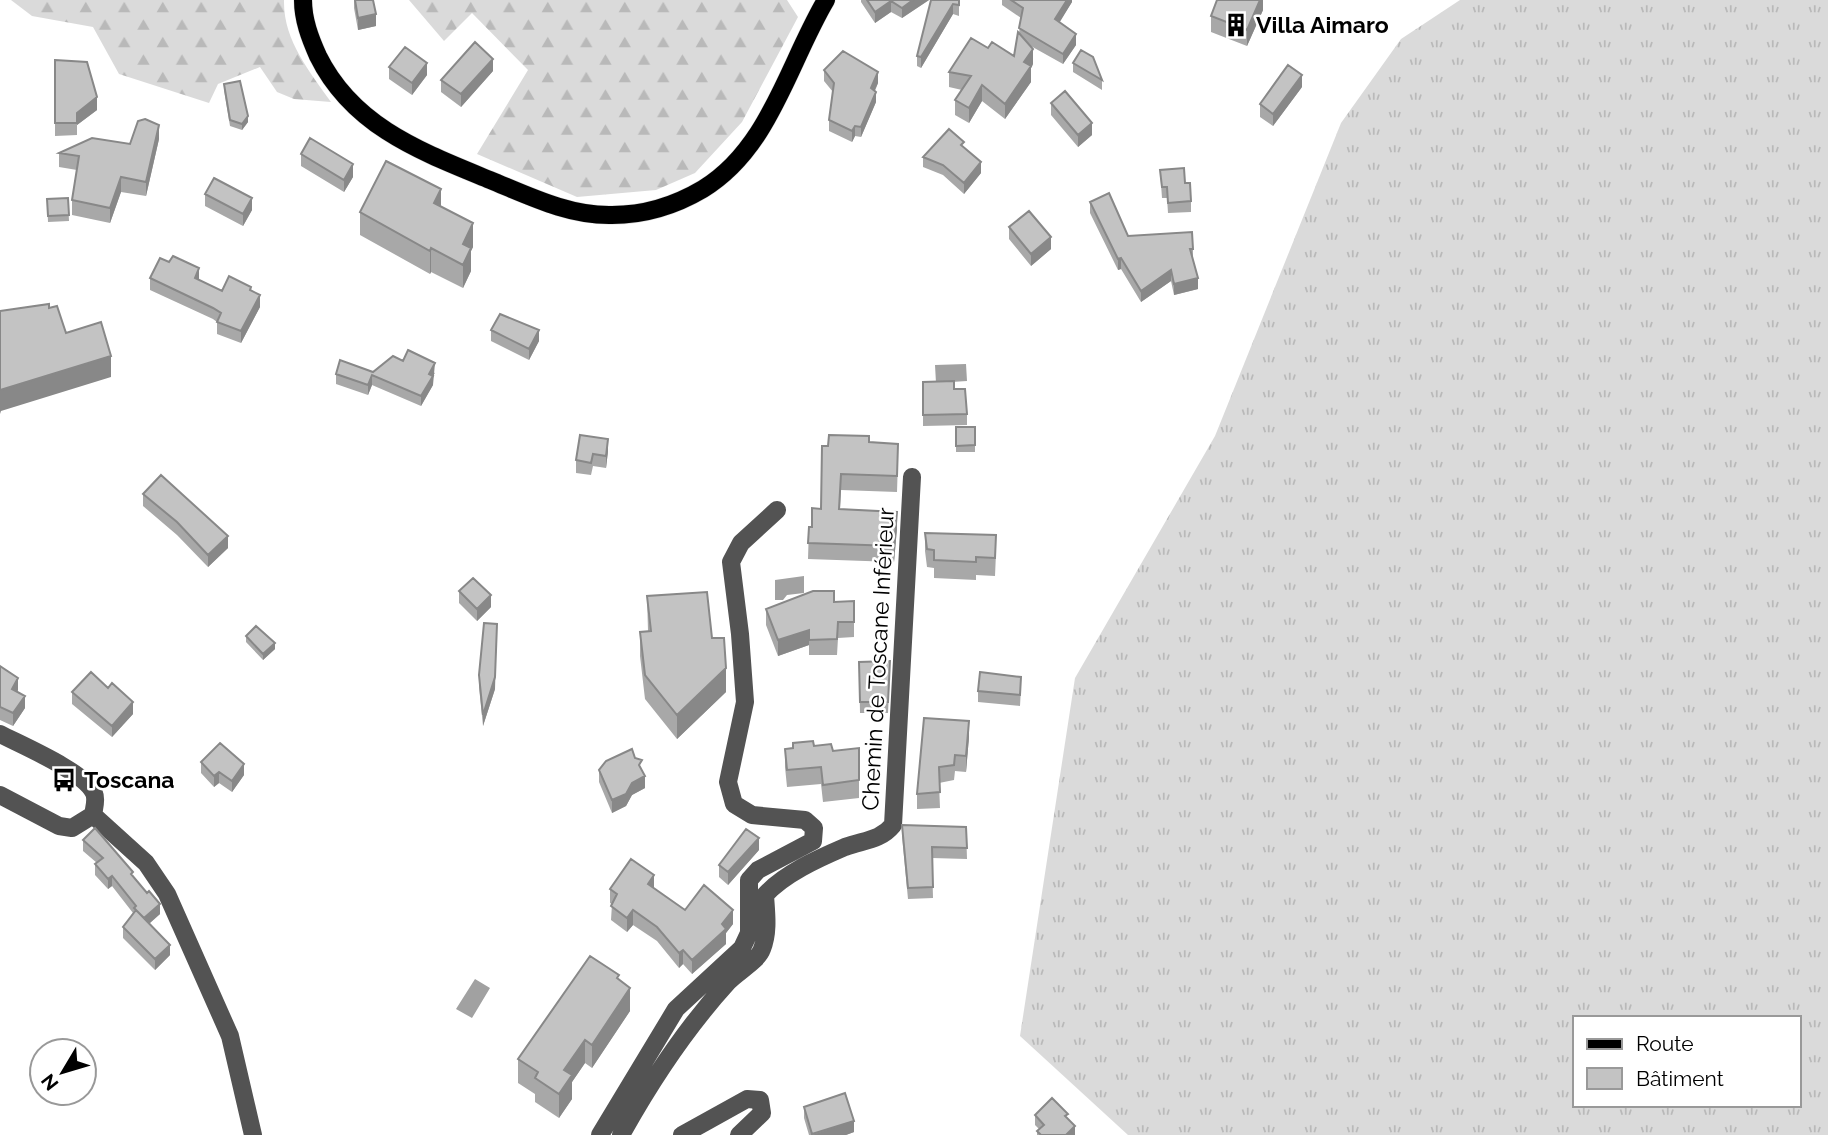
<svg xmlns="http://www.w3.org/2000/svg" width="1828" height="1135" viewBox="0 0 1828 1135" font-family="Raleway,sans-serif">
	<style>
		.grass { fill: url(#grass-tufts); fill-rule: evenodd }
		.forest { fill: url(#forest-firs) }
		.water { fill: #a1a1a1 }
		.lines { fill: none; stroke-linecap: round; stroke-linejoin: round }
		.major-casing { stroke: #dbdbdb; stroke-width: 19 }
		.minor { stroke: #535353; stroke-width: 18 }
		.major { stroke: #000; stroke-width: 18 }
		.wall { fill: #a8a8a8 }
		.shaded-wall { fill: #888 }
		.building { fill: #c3c3c3; stroke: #888; stroke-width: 2 }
		.labels { text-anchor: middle; stroke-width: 5; stroke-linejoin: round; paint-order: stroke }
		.poi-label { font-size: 23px; font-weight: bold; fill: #000; stroke: #fff; text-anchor: start }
		.street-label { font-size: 23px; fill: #000; stroke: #fff }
	</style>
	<defs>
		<pattern id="grass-tufts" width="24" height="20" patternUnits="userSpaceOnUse" patternTransform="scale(1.75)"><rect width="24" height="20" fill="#dadada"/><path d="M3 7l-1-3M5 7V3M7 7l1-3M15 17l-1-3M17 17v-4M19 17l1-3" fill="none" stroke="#b9b9b9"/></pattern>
		<pattern id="forest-firs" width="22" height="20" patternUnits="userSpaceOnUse" patternTransform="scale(1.75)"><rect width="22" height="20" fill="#dadada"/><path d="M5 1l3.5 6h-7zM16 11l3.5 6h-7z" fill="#b9b9b9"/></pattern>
	</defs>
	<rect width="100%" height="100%" fill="#fff"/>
	<path class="grass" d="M1460,0H1828V1135H1128L1020,1036L1075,678L1215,436L1341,123L1401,39ZM1574,1018H1798V1105H1574Z"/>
	<path class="forest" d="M11,0H284C283,40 310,72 331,102L294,99L277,92L260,67L218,84L209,103L119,74L93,27L32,16Z
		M409,0H787L798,17L742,122L695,173L656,190L577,197L477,154L528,70L472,13L444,41Z"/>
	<path class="water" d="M966,364L967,381L936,383L935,365Z
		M804,576V593L787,595L783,600H775V580Z
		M475,979L490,988L472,1018L456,1009Z"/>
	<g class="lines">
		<g class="major-casing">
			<path id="major" d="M303,0C303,20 310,38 318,56C353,127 422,152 490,180C529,196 569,216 612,215C644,215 676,205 703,189C770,148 788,64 826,0"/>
		</g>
		<path class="minor" d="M0,734C21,745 85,772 94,793C97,800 94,808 93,815L72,828L59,826L0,795
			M93,815L146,863L167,894L230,1036L253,1135
			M600,1135L676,1009L742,948L749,933V880L758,870L813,841L814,828L805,820L752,815L734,804L728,782L745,702L740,634L731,562L741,543L777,510
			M621,1135C651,1081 686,1028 728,982C737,972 758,961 762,949C769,932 766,912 765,895C784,874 817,859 845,847C863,840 880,841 893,825L912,477
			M682,1135L747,1099L760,1100L762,1113L739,1135"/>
		<use href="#major" class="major"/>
	</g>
	<path class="wall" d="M354,0H373L376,26L358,30L354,8Z
		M861,0H929L902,18L891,12L875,23L861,2Z
		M931,0H959V16L953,14L921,68L917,66V56Z
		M1002,0H1072V2L1059,22L1076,45L1063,64L1029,45L1033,64L1031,68V82L1005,119L982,101L969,123L955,115V100L962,90L949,87V72L988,48L1014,56L1019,33L1021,18L1002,5Z
		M1263,0V10L1247,46L1211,32V16Z
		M55,60L97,110L77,125V135L55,136Z
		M1073,63L1102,80V90L1073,72Z
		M389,67L427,75L412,95L389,79Z
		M824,70L878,83L875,91L876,102L861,137L855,136L852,142L829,131V120L833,92L824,81Z
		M493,71L461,107L441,92V80Z
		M224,84L248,122L242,130L230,126L224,90Z
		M1302,87L1273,126L1260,117V104Z
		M1051,103L1092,135L1078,147L1051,115Z
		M159,139L146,196L121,192L110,223L72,215V200L77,170L59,167V153Z
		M964,148L981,173L964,194L943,175L923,167V157Z
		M301,154L353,177L344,192L301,166Z
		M1160,170L1185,183L1191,201V212L1168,213L1167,198H1162Z
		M205,194L252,210L243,226L205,206Z
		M68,198L69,221L48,222L47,199Z
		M1090,202L1128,236L1193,249V260L1198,289L1174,295L1171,281L1141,302L1121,269L1118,270L1090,213Z
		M441,207L473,247L471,251V271L463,288L431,272L430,274L360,235V212Z
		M1009,227L1051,249L1031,266L1009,239Z
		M150,278L199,280L222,291L251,290L260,307L241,343L217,334V322L213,319L150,290Z
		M491,330L539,341L529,360L491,341Z
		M403,361L435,373L433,376V385L421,406L372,385L368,395L336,384V374L373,372Z
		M923,382L954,389L967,414V425L923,426Z
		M956,427L975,445V452H956Z
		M580,435L608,451L606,468L593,466L591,475L576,473V460Z
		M869,442L898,460L897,492L841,490L840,509L897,528L894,562L808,559L809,527H812L821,509L828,446Z
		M143,494L228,548L208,567L177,535L143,506Z
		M925,533L996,553L995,576L976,575V580L934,578V568L927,567L925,551Z
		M459,591L491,607L477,621L459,603Z
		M647,596L712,638L726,692L677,739L645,699L640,656V632L648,631Z
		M854,601V637L838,638L837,655H809V645L778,656L766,625V609L834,602Z
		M246,636L275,649L263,660L246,642Z
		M859,662L890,672L888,713H860Z
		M0,666L18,690L17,692L25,708L13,726L0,720Z
		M479,675L495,689L483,726L479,687Z
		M1021,688L1020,706L978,702V691Z
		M72,692L133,714L112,737L72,704Z
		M924,718L969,737L966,772L955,771L954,780L939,783L940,808L917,809V794Z
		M814,746L833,751L859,748V798L823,802L821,784L787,787L785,767V749Z
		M635,758L645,788L632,795L626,806L612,813L599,782V770Z
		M201,762L244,775L232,792L219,783L214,787L201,773Z
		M902,825L966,827L967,859L932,858L933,898L908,899L902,836Z
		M83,840L133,877L160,914L149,924L170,955L155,970L123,938V927L133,913L112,886L108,889L95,875V864L97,863L83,851Z
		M759,850L728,885L719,877V865Z
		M610,889H654L685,910L733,924L726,933V944L692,974L683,964L679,968L657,941L633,925L627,932L611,920L612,904L610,903Z
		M619,979L630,1011L592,1068L585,1063L572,1082V1099L559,1118L535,1102V1094L518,1083V1059Z
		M804,1107L854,1132L846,1135H809L804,1118Z
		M1035,1115L1068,1119L1075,1135H1037V1131L1039,1129L1035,1125Z"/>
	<path class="shaded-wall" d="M913,0H929L902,18V8Z
		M1067,0H1072V2L1055,30V19Z
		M1260,0H1263V10L1247,46V30Z
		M891,1V12L875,23V12Z
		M953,4V14L921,68V57Z
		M376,14V26L358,30V18Z
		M1076,34V45L1063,64V54Z
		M1033,49V64L1031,68V82L1005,119V104L1024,62Z
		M493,59V71L461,107V94Z
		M427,63V75L412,95V83Z
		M878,72V83L871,98V88Z
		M1302,75V87L1273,126V114Z
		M982,85V101L969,123V108Z
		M876,92V102L861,137V127Z
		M97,97V110L77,125V113Z
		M248,116V122L242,130V124Z
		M1092,123V135L1078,147V135Z
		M159,125V139L146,196V182Z
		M855,126V136L852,142V131Z
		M981,162V173L964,194V183Z
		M353,164V177L344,192V180Z
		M121,177V192L110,223V208Z
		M441,189V212L434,203Z
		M252,198V210L243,226V214Z
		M473,223V247L471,251V271L463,288V244Z
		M1051,237V249L1031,266V254Z
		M431,248V272L430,274V251Z
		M1121,258V269L1118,270V259Z
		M199,268V280L195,278Z
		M1171,270V281L1141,302V291Z
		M1198,278V289L1174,295V284Z
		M260,295V307L241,343V331Z
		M539,330V341L529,360V349Z
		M111,356V377L1,411L0,414V390Z
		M435,363L433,385L421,406V396L429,374Z
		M372,375V385L368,395V385Z
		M608,439V451L606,468V456Z
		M897,512V528L894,562V546Z
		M228,536V548L208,567V555Z
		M491,595V607L477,621V609Z
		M497,624L495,689L483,726V715Z
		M809,630V645L778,656V640Z
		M275,643V649L263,660V654Z
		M726,668V692L677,739V715Z
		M18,678V690L12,701V689Z
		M25,696V708L13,726V713Z
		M133,702V714L112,737V726Z
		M969,721V737L966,772V756Z
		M244,764V775L232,792V781Z
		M219,772V783L214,787V776Z
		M645,776V788L632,795L626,806L612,813V800L632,783Z
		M759,838V850L728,885V872Z
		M654,875V890L648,884Z
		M112,876V886L108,889V879Z
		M160,904V914L144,928V918Z
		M633,910V925L627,932V918Z
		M733,910V924L726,933V944L692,974V960Z
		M170,945V955L155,970V959Z
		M683,950V964L679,968V953Z
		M630,988V1011L592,1068V1045Z
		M585,1040V1063L572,1082V1099L559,1118V1094L564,1070Z
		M854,1121V1132L846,1135H812Z
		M1075,1126V1135H1066Z"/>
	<path class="building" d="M355,0H373L376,14L358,18Z
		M867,0H913L902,8L891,1L875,12Z
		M931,0H959V5L953,4L921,57L917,56Z
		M1011,0H1067L1055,19L1076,34L1063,54L1019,28L1023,8Z
		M1217,0H1260L1247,30L1211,16Z
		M1018,32L1033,49L1024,62L1031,66L1005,104L982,85L969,108L955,100L971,76L949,72L971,38L988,48L992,42L1014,56Z
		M475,42L493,59L461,94L441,80Z
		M405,47L427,63L412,83L389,67Z
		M1081,50L1093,57L1102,80L1073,63Z
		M843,51L878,72L871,88L876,92L861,127L855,126L852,131L829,120L834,83L824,70Z
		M55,60L87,62L97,97L77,113V123H55Z
		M1288,65L1302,75L1273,114L1260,104Z
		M240,81L248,116L242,124L230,120L224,84Z
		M1065,91L1092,123L1078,135L1051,103Z
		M145,119L159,125L146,182L121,177L110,208L72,200L79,156L59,153L92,138L130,144L138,121Z
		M949,129L964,142L961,145L981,162L964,183L943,165L923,157Z
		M310,138L353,164L344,180L301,154Z
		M386,161L441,189L434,203L473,223L463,244L471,248L463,265L431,248L430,251L360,212Z
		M1184,168L1185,183H1190L1191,201L1168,203L1167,187H1162L1160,170Z
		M214,178L252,198L243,214L205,194Z
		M1109,193L1128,236L1192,232L1193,249H1190L1198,278L1174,284L1171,270L1141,291L1121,258L1118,259L1090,202Z
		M68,198L69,215L48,216L47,199Z
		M1029,211L1051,237L1031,254L1009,227Z
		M173,256L199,268L195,278L222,291L229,276L251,287L250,290L260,295L241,331L217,322L221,313L213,308L150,278L160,258L169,262Z
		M49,304V308L57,306L66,333L101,322L111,356L0,390V393V311Z
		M500,314L539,330L529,349L491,330Z
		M408,350L435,363L429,374L433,376L421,396L372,375L368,385L336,374L340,360L373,372L393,356L403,361Z
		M954,381V389H965L967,414L923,415V382Z
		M956,427H975V445L956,446Z
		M580,435L608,439L606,456L593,454L591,463L576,460Z
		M829,435L869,436V442L898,444L897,476L841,474L839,509L897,512L894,546L808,543L809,527H812V508L821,509L822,446H828Z
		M161,475L228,536L208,555L177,522L143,494Z
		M925,533L996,535L995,558L976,557V562L934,560V550L927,549Z
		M473,578L491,595L477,609L459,591Z
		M813,591H834V602L854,601V622H838L837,639L809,640V630L778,640L766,609Z
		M707,592L712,638H724L726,668L677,715L645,675L640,632L651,631L647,596Z
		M484,623L497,624L495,677L483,715L479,675Z
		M256,626L275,643L263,654L246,636Z
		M890,661L888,702H860L859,662Z
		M0,666L18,678L12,689L25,696L13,713L0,707Z
		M91,672L108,688L112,683L133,702L112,726L72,692Z
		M980,672L1021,677L1020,695L978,691Z
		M924,718L969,721L966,756L955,755L954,765L939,767L940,792L917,794Z
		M813,741L814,746L831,744L833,751L859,748V780L823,785L821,767L787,770L785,749L793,748V743Z
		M220,743L244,764L232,781L219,772L214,776L201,762Z
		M632,749L635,758L642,760L639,765L645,776L632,783L626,794L612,800L599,770L606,761Z
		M902,825L966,827L967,848L932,847L933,887L908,888Z
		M95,828L133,872L131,874L147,893L149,891L160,904L144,918L134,908L136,906L112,876L108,879L95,864L103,858L83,840Z
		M746,829L759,838L728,872L719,865Z
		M631,859L654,875L648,884L685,910L704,885L733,910L722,924L726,929L692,960L683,950L679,953L657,927L633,910L627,918L611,906L617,894L610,889Z
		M136,910L170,945L155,959L123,927Z
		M590,956L619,975L617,978L630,988L592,1045L585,1040L564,1070L572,1075L559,1094L535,1078L538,1072L518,1059Z
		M845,1093L854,1121L812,1134L804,1107Z
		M1052,1098L1068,1114L1065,1116L1075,1126L1066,1135H1041L1037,1131L1044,1125L1035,1115Z"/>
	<defs>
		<g id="building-bare" transform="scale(1.89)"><path d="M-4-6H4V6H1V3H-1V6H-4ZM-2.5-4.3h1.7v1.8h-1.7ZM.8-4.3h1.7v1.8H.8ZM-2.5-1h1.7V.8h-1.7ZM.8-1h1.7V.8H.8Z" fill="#000" stroke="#fff" stroke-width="2.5" paint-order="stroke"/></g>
		<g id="bus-bare" transform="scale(1.89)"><path d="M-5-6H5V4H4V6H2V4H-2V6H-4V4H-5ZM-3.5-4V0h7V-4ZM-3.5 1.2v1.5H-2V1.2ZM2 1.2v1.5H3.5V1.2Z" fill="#000" stroke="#fff" stroke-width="2.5" paint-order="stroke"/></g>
	</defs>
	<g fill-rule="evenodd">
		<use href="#building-bare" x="1236" y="25"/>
		<use href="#bus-bare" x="64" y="780"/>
	</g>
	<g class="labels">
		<g class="poi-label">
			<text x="1256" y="33">Villa Aimaro</text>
			<text x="84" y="788">Toscana</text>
		</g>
		<g class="street-label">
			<text transform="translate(878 659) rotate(-87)" y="8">Chemin de Toscane Inférieur</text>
		</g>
	</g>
	<rect x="1573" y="1016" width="228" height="91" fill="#ffffff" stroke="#999999" stroke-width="2"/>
	<rect x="1587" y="1039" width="35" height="10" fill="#000000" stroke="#999999" stroke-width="2"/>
	<text x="1636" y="1051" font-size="21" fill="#000000">Route</text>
	<rect x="1587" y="1068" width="35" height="21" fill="#c3c3c3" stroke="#999999" stroke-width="2"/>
	<text x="1636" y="1086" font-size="21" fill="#000000">Bâtiment</text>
	<g transform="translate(63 1072) rotate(232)"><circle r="33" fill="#ffffff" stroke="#999999" stroke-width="2"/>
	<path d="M0-5L12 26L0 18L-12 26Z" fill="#000000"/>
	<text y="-10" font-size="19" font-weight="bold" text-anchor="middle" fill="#000000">N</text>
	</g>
</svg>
